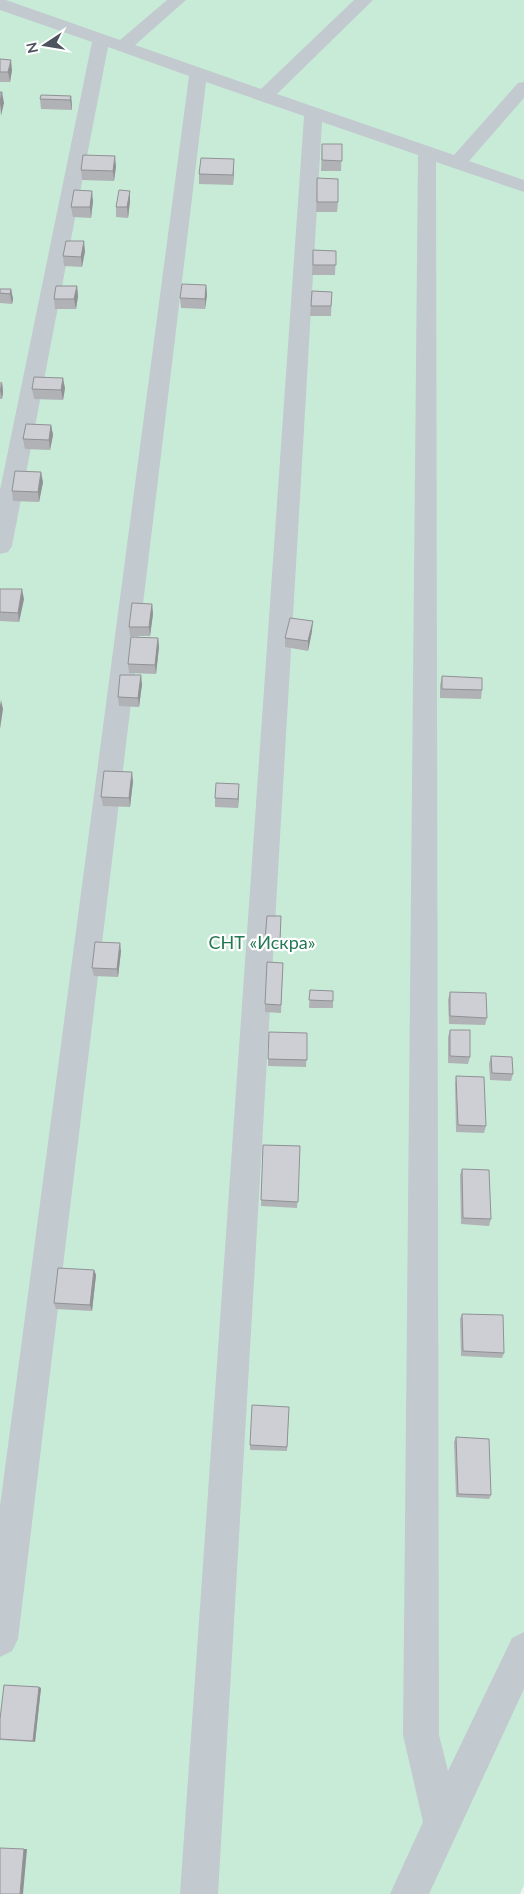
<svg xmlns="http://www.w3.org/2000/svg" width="524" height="1894" viewBox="0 0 524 1894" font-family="Lato,sans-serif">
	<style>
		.green { fill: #c8ebd7 }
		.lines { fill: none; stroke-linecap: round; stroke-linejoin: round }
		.minor { fill: #c2c9cf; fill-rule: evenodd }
		.wall { fill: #b0b2b6 }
		.shaded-wall { fill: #909194 }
		.building { fill: #cdcfd4; stroke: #909194 }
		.labels { text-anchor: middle; stroke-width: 4.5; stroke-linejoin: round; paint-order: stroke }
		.park-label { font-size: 18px; fill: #247852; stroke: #fff }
	</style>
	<rect width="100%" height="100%" fill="#f4f3f3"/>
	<path class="green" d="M0,0H524V1885L520,1894H0Z"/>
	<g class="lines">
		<path class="minor" d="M0,0H6L120,40L167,0H186L135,45L261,89L354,0H373L277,94L454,155L518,83L524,82V98L469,161L524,180V192L436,162L439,1735L448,1771L512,1638L524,1632V1689L429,1894H390L423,1822L403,1735L418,155L322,122L218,1894H180L304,116L206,82L18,1639L12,1651L0,1657V1506L189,76L108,47L12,546L8,552L0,554V490L92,42L0,10Z"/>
	</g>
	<path class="wall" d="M0,59L12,70L10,82H0Z
		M71,96L72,106V110L41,109L40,99Z
		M322,144H342L341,171H321Z
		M116,166L114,181L82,180L81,170Z
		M234,169L233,185L199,184V174Z
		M317,178L338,202L337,212H316Z
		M93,201L91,218L73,217L71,207Z
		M130,201L128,218L116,217V207Z
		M313,250L336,251L335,275H312Z
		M85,251L82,267L64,266L63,256Z
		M206,285L207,295L205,309L181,308L180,298Z
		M77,286L78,296L76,309H55L54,299Z
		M0,289H11L13,299L12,304L0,303Z
		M312,291L332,292L331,316H310Z
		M0,382H2L3,392L2,399H0Z
		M65,388L63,400L34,399L32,389Z
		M51,425L53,435L50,450L25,449L23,439Z
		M43,482L39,502L13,501L12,491Z
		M0,589L24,599L19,622L0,621Z
		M152,604L153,614L150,636H130L129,627Z
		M312,631L308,651L285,647V638Z
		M158,638L159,647L156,674L129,673L128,664Z
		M442,676L482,690L481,699L440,698V685Z
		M142,684L139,707L119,706L118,697Z
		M133,781L130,807L103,806L101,797Z
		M239,793L238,808L215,807V798Z
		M281,916L280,949L265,948V940Z
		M121,951L118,977L94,976L92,968Z
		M283,963L281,1013L265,1012V1004Z
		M310,990L333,1001V1008H309Z
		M450,992L487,1018L485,1025L449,1024L448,1000Z
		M450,1030L470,1057L468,1064L448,1063V1037Z
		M307,1033L306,1067L268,1066V1059Z
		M491,1056L513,1074L511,1081L490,1080L489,1064Z
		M456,1076L486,1126L484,1133L456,1132L455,1083Z
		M263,1145L300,1146L297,1208L261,1206Z
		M462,1169L491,1219L489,1226L461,1224L460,1175Z
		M94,1270L96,1275L92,1311L56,1309L54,1303Z
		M462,1314L504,1353L502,1358L461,1356L460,1319Z
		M289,1407L287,1451L250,1450V1445Z
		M456,1437L491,1495L489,1499L456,1497L454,1442Z
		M39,1687L41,1688L35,1742L0,1740V1719Z"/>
	<path class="shaded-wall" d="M11,60L12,70L10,82L8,72Z
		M2,92L4,103L1,116L0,103Z
		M71,96L72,106V110L70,100Z
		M115,156L116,166L114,181L113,171Z
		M234,159V169L233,185V175Z
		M92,191L93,201L91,218L90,207Z
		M130,191V201L128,218L127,207Z
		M84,241L85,251L82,267L81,257Z
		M206,285L207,295L205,309V299Z
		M77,286L78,296L76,309L74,299Z
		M11,289L13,299L12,304L10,294Z
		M63,378L65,388L63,400L61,390Z
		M2,382L3,392L2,399L0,390Z
		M51,425L53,435L50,450L49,440Z
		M41,472L43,482L39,502L38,492Z
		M22,589L24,599L19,622L18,613Z
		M152,604L153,614L150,636L149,627Z
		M313,621L312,631L308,651V641Z
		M158,638L159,647L156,674L155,665Z
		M141,675L142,684L139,707L138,698Z
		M1,700L3,709L0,729V706Z
		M132,772L133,781L130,807L129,798Z
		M239,784V793L238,808V799Z
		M120,943L121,951L118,977L117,969Z
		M94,1270L96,1275L92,1311L90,1305Z
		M39,1687L41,1688L35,1742L33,1741Z
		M24,1849H27L23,1894H20Z"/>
	<path class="building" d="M0,59L11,60L8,72H0Z
		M0,92H2L0,103Z
		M41,95L71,96L70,100L40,99Z
		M322,144H342V161L322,160Z
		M83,155L115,156L113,171L81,170Z
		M201,158L234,159L233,175L199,174Z
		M317,178L338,179V202H317Z
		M74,190L92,191L90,207H71Z
		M119,190L130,191L127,207H116Z
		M66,241H84L81,257L63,256Z
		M313,250L336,251V265H313Z
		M182,284L206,285L205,299L180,298Z
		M56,286H77L74,299H54Z
		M0,289H11L10,294L0,293Z
		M312,291L332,292L331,306H311Z
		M34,377L63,378L61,390L32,389Z
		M26,424L51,425L49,440L23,439Z
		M15,471L41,472L38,492L12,491Z
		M0,589H22L18,613L0,612Z
		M132,603L152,604L149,627H129Z
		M290,618L313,621L308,641L285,638Z
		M131,637L158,638L155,665L128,664Z
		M120,675H141L138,698L118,697Z
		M442,676L482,678V690L442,689Z
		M104,771L132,772L129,798L101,797Z
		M216,783L239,784L238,799L215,798Z
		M267,916H281L280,941L265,940Z
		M95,942L120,943L117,969L92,968Z
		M267,962L283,963L281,1005L265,1004Z
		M310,990L333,991V1001L309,1000Z
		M450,992L486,993L487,1018L450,1016Z
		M450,1030H470V1057L450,1056Z
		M269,1032L307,1033V1060L268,1059Z
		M491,1056L512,1057L513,1074L492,1073Z
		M456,1076L484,1077L486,1126L458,1125Z
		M263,1145L300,1146L298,1202L261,1200Z
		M462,1169L489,1170L491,1219L463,1218Z
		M58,1268L94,1270L90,1305L54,1303Z
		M462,1314L503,1315L504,1353L463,1351Z
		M252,1405L289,1407L287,1447L250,1445Z
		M456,1437L489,1439L491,1495L458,1494Z
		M4,1685L39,1687L33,1741L0,1739V1719Z
		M0,1848L24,1849L20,1894H0Z"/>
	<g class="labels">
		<g class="park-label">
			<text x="262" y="949">СНТ «Искра»</text>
		</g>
	</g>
	<g transform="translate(45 45) rotate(258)" stroke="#ffffff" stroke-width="4" paint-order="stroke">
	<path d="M0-4L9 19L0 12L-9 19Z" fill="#4c555e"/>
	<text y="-8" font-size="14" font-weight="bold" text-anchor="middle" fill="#4c555e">N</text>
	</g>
</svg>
